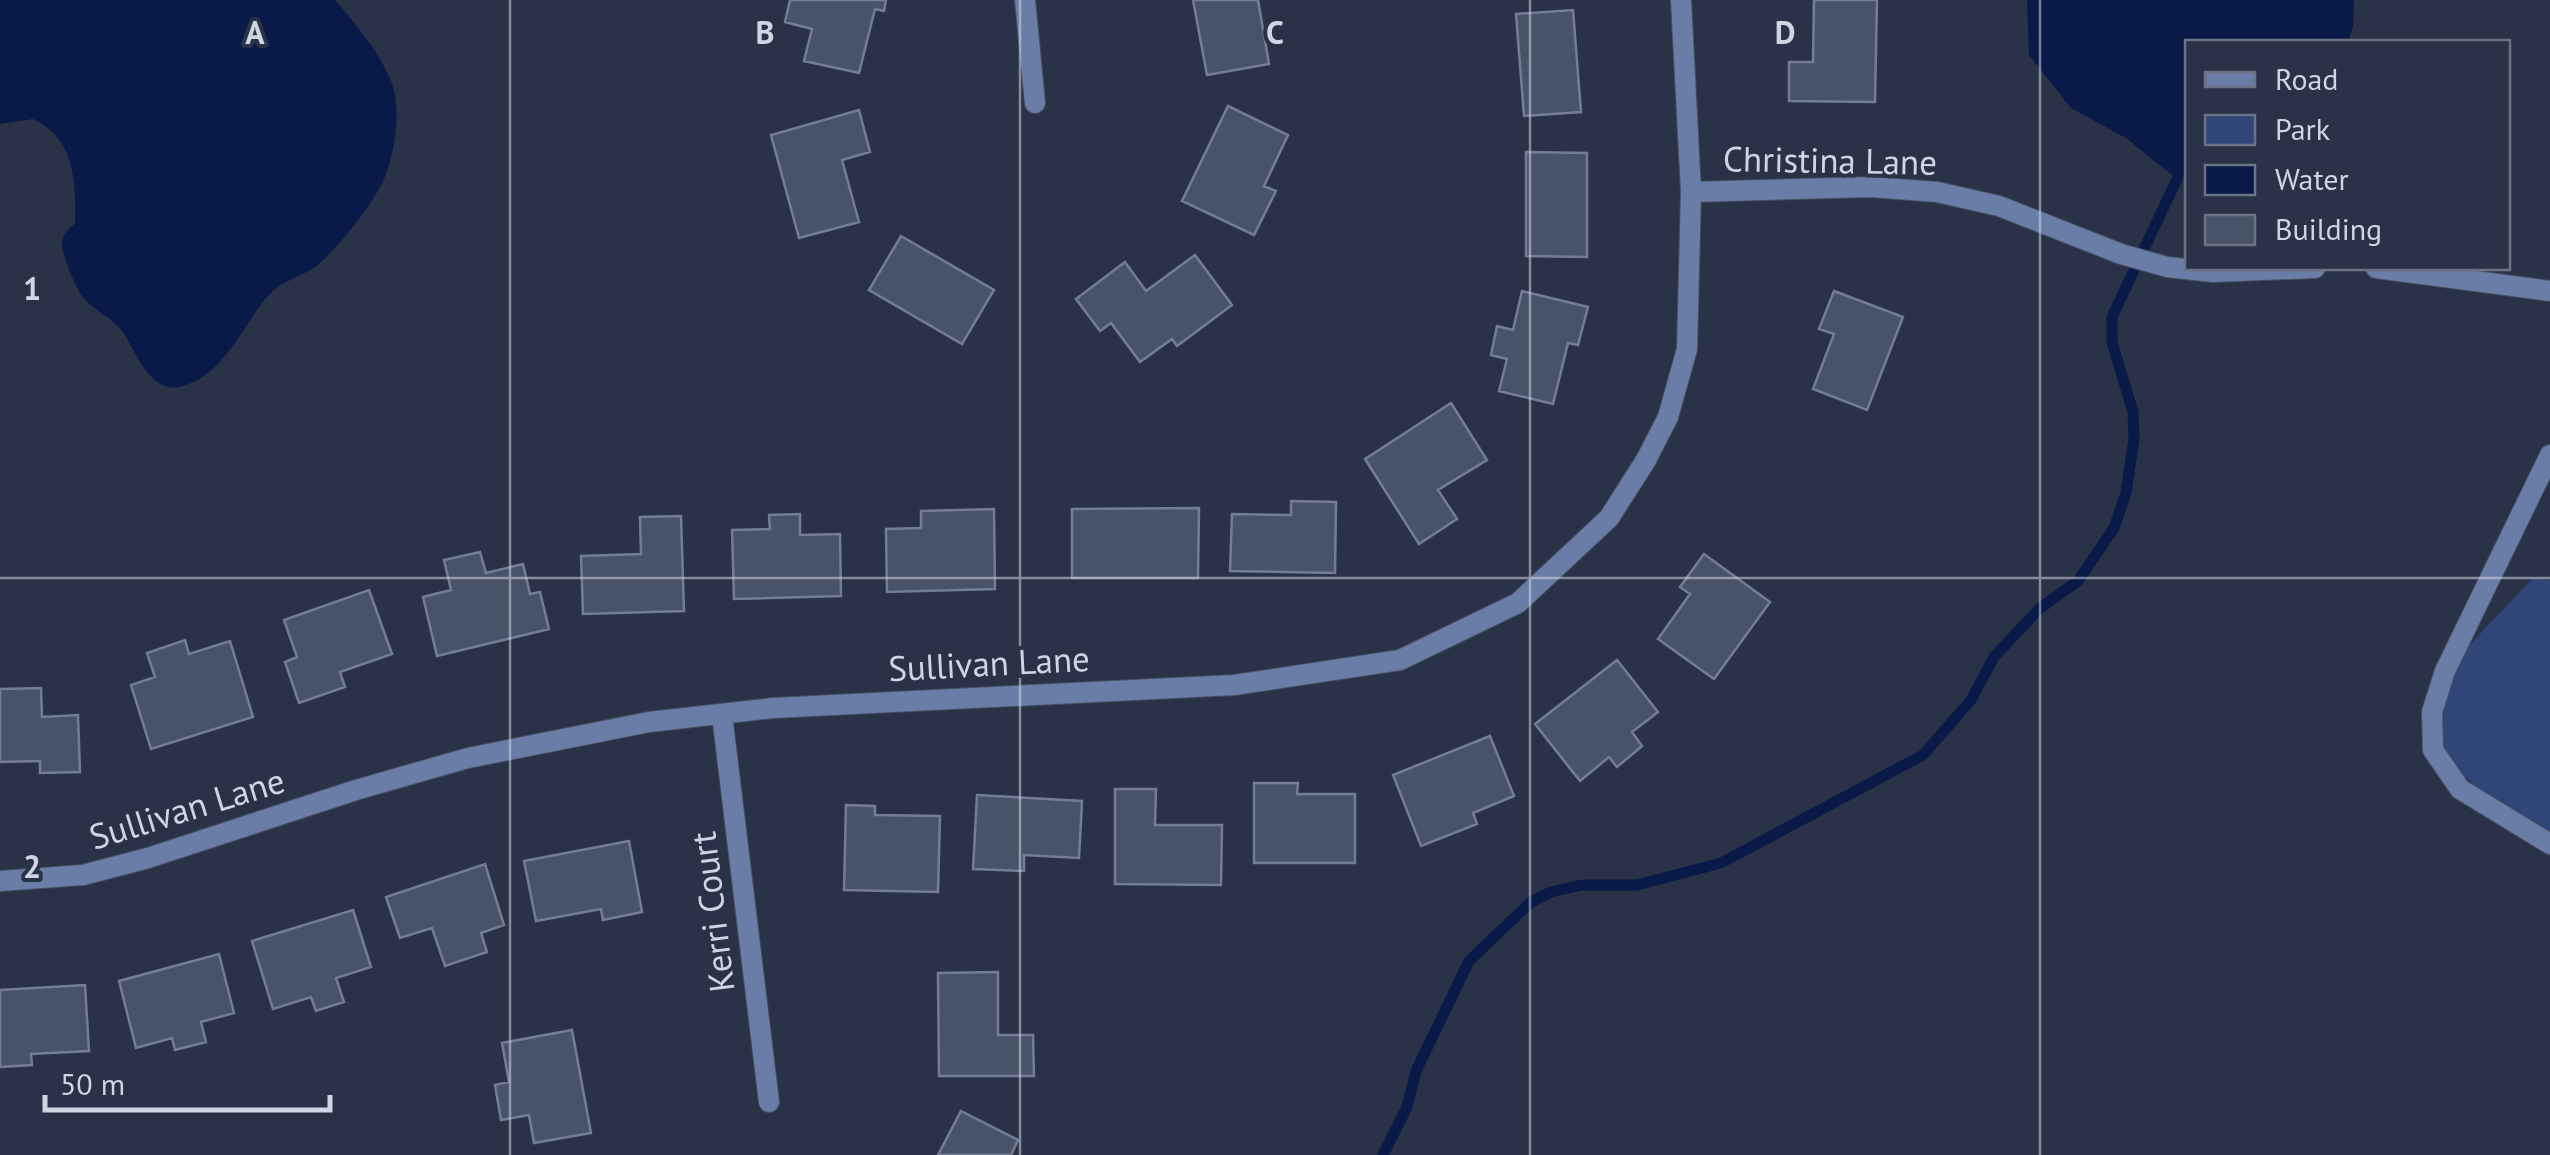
<svg xmlns="http://www.w3.org/2000/svg" width="2550" height="1155" viewBox="0 0 2550 1155" font-family="'PT Sans',sans-serif">
	<style>
		.green { fill: #304678 }
		.water { fill: #091a49 }
		.lines { fill: none; stroke-linecap: round; stroke-linejoin: round }
		.stream { stroke: #091a49; stroke-width: 11 }
		.building { fill: #485368; stroke: #737e95; stroke-width: 2.5 }
		.minor-casing { stroke: #474f62; stroke-width: 22 }
		.minor { stroke: #6a7da7; stroke-width: 20 }
		.grid { fill: none; stroke: #cfd5e2; stroke-width: 2.5; stroke-opacity: 0.55 }
		.labels { text-anchor: middle; stroke-width: 8; stroke-linejoin: round; paint-order: stroke }
		.street-label { font-size: 35px; fill: #cfd5e2; stroke: #293246 }
		.grid-label { font-size: 32px; text-anchor: middle; font-weight: bold; fill: #cfd5e2; stroke: #293246; stroke-width: 8; stroke-linejoin: round; paint-order: stroke }
	</style>
	<rect width="100%" height="100%" fill="#293246"/>
	<path class="green" d="M2532,579L2550,580V848L2433,750L2445,671Z"/>
	<path class="water" d="M0,0H335C356,25 379,51 391,81C402,108 395,153 384,179C375,201 338,248 319,264C303,277 282,280 268,296C240,328 225,376 179,387C150,394 134,348 123,332C112,317 94,311 83,297C76,289 60,251 62,241C63,234 70,228 75,223C76,182 75,138 33,119L0,124Z
		M2027,0H2354L2353,26L2348,42H2188L2187,175L2177,179L2126,138L2071,108L2029,55Z"/>
	<g class="lines">
		<path class="stream" d="M1383,1155L1407,1107L1416,1071L1469,961L1531,902L1551,892L1582,885H1637L1721,863L1923,755L1971,700L1994,657L2039,609L2078,581L2114,528L2126,493L2134,439L2133,412L2112,342V317L2177,179L2188,147"/>
	</g>
	<path class="building" d="M790,0H886L884,11L875,9L859,73L804,61L812,29L785,22Z
		M1193,0H1258L1269,64L1207,75Z
		M1814,0H1877L1875,102L1789,101V62H1813Z
		M1573,10L1581,112L1524,116L1516,14Z
		M1228,106L1288,135L1264,186L1276,191L1254,235L1182,201Z
		M859,110L870,152L842,160L859,222L799,238L771,135Z
		M1526,152L1587,153V257L1526,256Z
		M901,236L994,290L962,344L869,290Z
		M1195,255L1232,305L1177,346L1172,339L1140,362L1111,323L1100,331L1076,299L1125,262L1146,291Z
		M1522,291L1588,307L1578,345L1568,343L1553,404L1499,391L1507,359L1491,355L1497,326L1513,330Z
		M1834,291L1903,317L1867,410L1813,389L1834,334L1819,329Z
		M1451,403L1487,460L1438,490L1457,519L1419,544L1365,459Z
		M1291,501L1336,502L1335,573L1230,571L1232,514L1291,515Z
		M1199,508L1198,578H1072V509Z
		M994,509L995,589L887,592L886,529L921,528V511Z
		M800,514V535L840,534L841,596L734,599L732,530L770,529L769,515Z
		M681,516L684,611L583,614L581,556L641,554L640,517Z
		M480,552L486,573L523,564L530,594L540,592L549,629L437,656L423,597L451,590L444,560Z
		M1704,554L1770,602L1714,679L1658,639L1690,594L1680,587Z
		M369,590L392,654L340,672L345,687L299,703L285,662L297,657L284,620Z
		M185,640L189,654L230,641L253,717L151,749L131,685L155,677L147,653Z
		M1617,660L1658,712L1632,732L1642,746L1617,767L1609,757L1580,781L1535,724Z
		M41,688L42,717L78,715L80,772L40,773V761L0,762V689Z
		M1490,736L1514,796L1473,813L1477,824L1421,846L1393,775Z
		M1254,783H1298L1297,794H1355V863H1254Z
		M1115,789H1156L1155,825H1222L1221,885L1115,884Z
		M977,795L1082,801L1079,858L1024,855V871L973,869Z
		M846,805L875,806V815L940,816L938,892L844,890Z
		M629,841L642,912L603,920L601,909L536,921L524,861Z
		M485,864L504,925L481,933L487,952L445,966L432,928L400,938L386,897Z
		M353,910L371,967L336,978L344,1002L316,1011L311,997L273,1009L252,941Z
		M219,954L234,1013L201,1022L206,1042L175,1050L172,1038L136,1048L119,981Z
		M998,972V1035H1033L1034,1076H939L938,973Z
		M85,985L89,1051L31,1054L32,1065L0,1067V990Z
		M572,1030L591,1133L534,1143L529,1115L501,1120L495,1085L509,1082L502,1043Z
		M961,1111L1018,1140L1011,1155H938Z"/>
	<g class="lines">
		<g class="minor-casing">
			<path id="minor" d="M1025,0L1035,103
				M1691,192L1871,187L1937,192L1999,206L2121,254L2167,267L2213,272L2315,268
				M2376,268L2550,291
				M2550,455L2445,671L2432,712L2433,750L2460,789L2550,844
				M722,715L769,1102
				M0,881L83,875L148,858L356,790L468,758L649,722L773,708L1234,685L1400,660L1518,603L1609,518L1646,460L1668,417L1687,349L1691,192L1681,0"/>
		</g>
		<use href="#minor" class="minor"/>
	</g>
	<path class="grid" d="M510,0V1155M1020,0V1155M1530,0V1155M2040,0V1155M0,578H2550"/>
	<g class="labels">
		<g class="street-label">
			<text transform="translate(1830 161) rotate(1)" y="12">Christina Lane</text>
			<text transform="translate(989 664) rotate(-3)" y="12">Sullivan Lane</text>
			<text transform="translate(187 809) rotate(-17)" y="12">Sullivan Lane</text>
			<text transform="translate(713 912) rotate(-97)" y="12">Kerri Court</text>
		</g>
	</g>
	<g class="grid-label">
		<text x="255" y="44">A</text>
		<text x="765" y="44">B</text>
		<text x="1275" y="44">C</text>
		<text x="1785" y="44">D</text>
		<text x="32" y="300">1</text>
		<text x="32" y="878">2</text>
	</g>
	<rect x="2185" y="40" width="325" height="230" fill="#293246" stroke="#6b7384" stroke-width="2.5"/>
	<rect x="2205" y="72" width="50" height="15" fill="#6a7da7" stroke="#6b7384" stroke-width="2.5"/>
	<text x="2275" y="90" font-size="30" fill="#cfd5e2">Road</text>
	<rect x="2205" y="115" width="50" height="30" fill="#304678" stroke="#6b7384" stroke-width="2.5"/>
	<text x="2275" y="140" font-size="30" fill="#cfd5e2">Park</text>
	<rect x="2205" y="165" width="50" height="30" fill="#091a49" stroke="#6b7384" stroke-width="2.5"/>
	<text x="2275" y="190" font-size="30" fill="#cfd5e2">Water</text>
	<rect x="2205" y="215" width="50" height="30" fill="#485368" stroke="#6b7384" stroke-width="2.5"/>
	<text x="2275" y="240" font-size="30" fill="#cfd5e2">Building</text>
	<path d="M45 1095v15h285v-15" fill="none" stroke="#cfd5e2" stroke-width="5"/>
	<text x="60" y="1095" font-size="30" fill="#cfd5e2" stroke="#293246" stroke-width="8" paint-order="stroke">50 m</text>
</svg>
